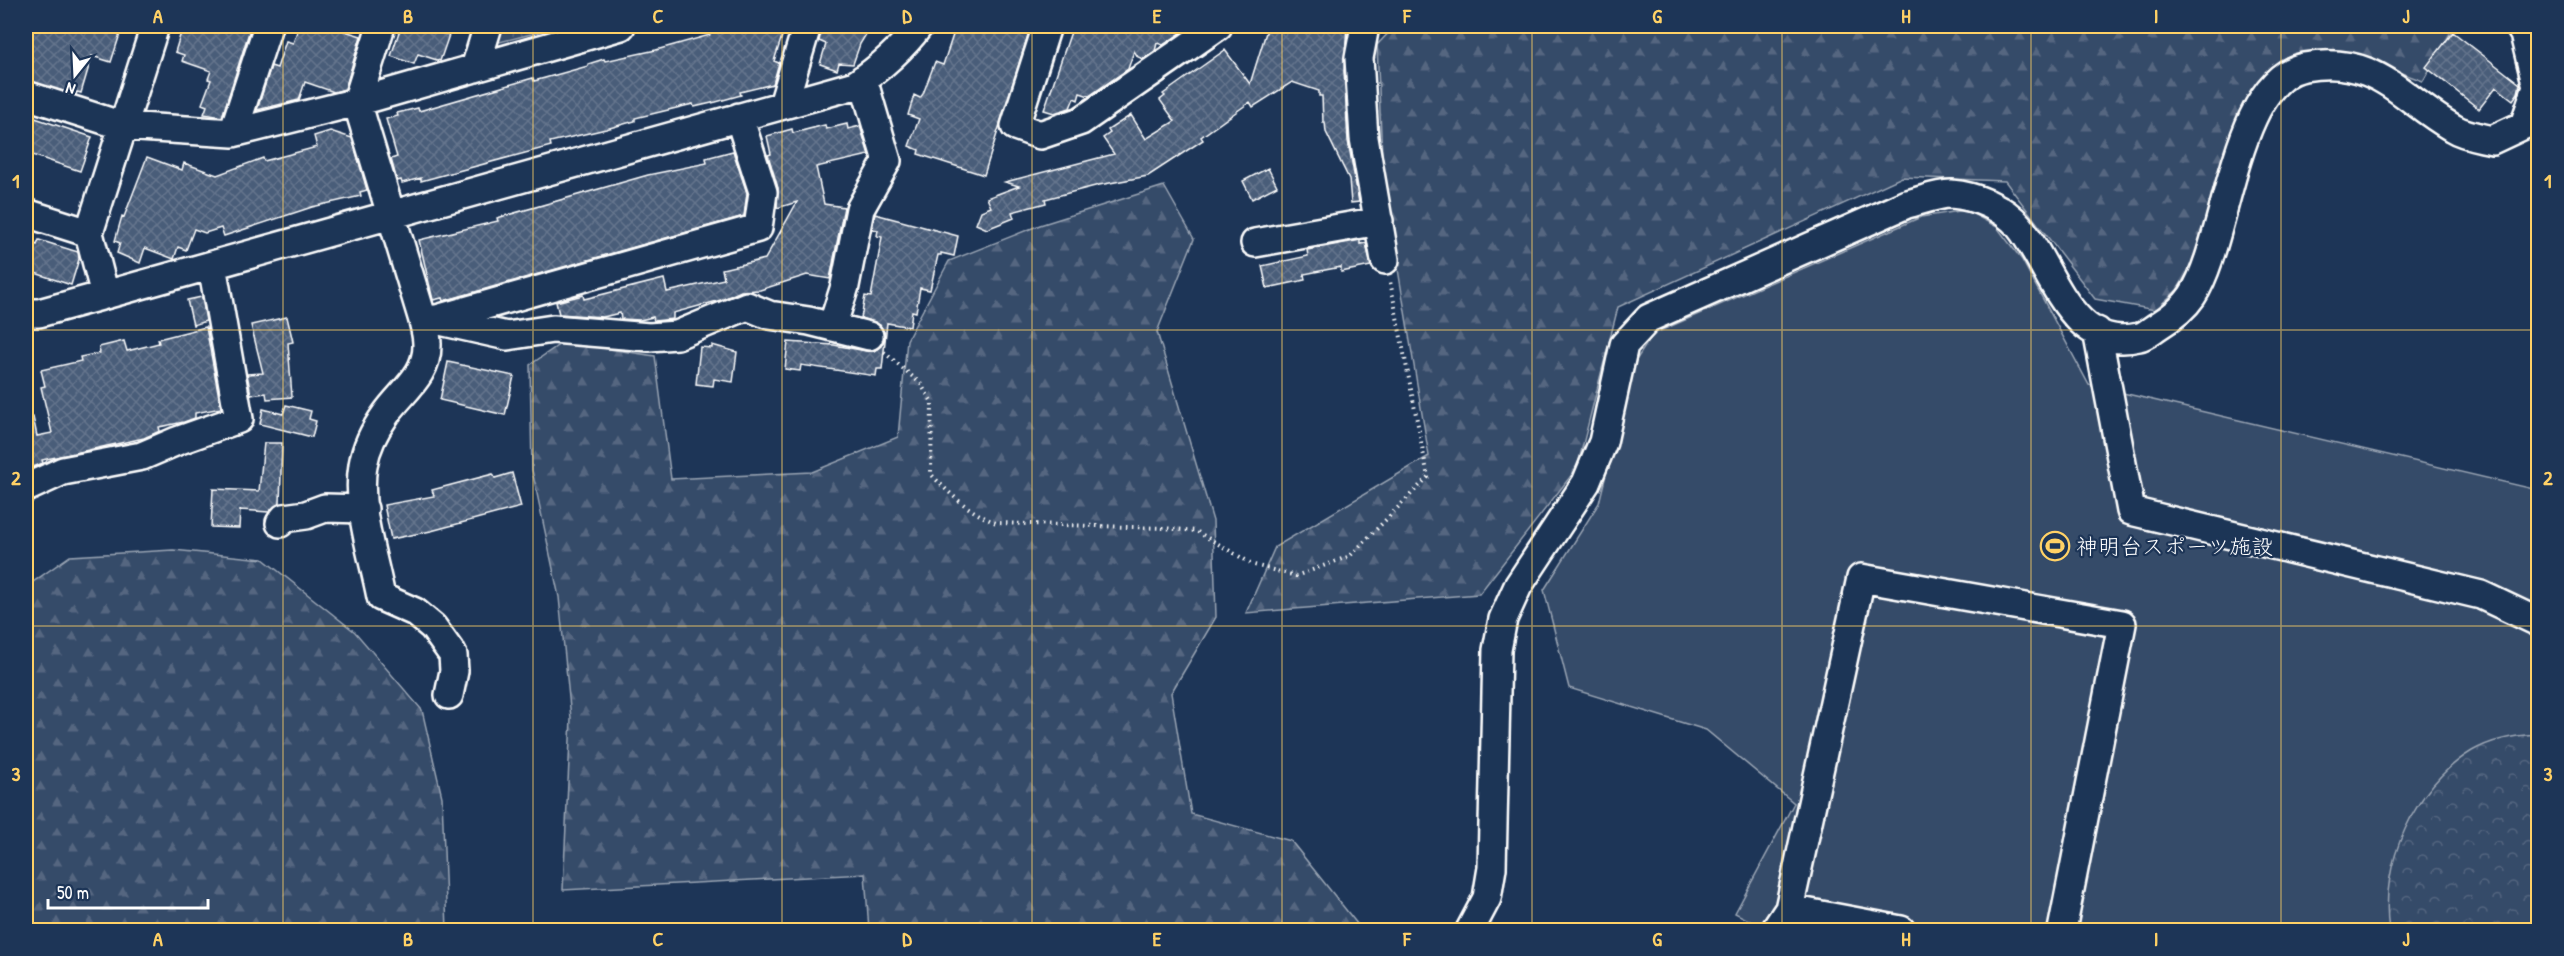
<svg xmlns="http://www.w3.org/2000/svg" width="2564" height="956" viewBox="0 0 2564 956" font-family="'Patrick Hand','Klee One',sans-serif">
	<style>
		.grass { fill: #364b69; stroke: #9aa5b4; stroke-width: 1.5 }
		.forest { fill: url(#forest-firs); stroke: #9aa5b4; stroke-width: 1.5 }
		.park { fill: url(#park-crowns); stroke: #9aa5b4; stroke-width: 1.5 }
		.building { fill: url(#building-cross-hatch); stroke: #fff; stroke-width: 1.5 }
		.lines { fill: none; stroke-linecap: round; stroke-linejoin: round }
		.minor-casing { stroke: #fff; stroke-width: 32 }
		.path { stroke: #fff; stroke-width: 4; stroke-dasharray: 1.5 4.5; stroke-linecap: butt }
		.minor { stroke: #1d3557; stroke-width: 27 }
		.grid { fill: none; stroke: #ffd166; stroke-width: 1.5; stroke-opacity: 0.55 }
		.labels { text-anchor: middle; stroke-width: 4.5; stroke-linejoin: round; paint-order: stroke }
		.poi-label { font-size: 22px; fill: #fff; stroke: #1d3557; text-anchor: start }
		.neatline { fill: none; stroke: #ffd166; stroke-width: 2 }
		.grid-label { font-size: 20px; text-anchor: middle; font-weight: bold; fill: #ffd166 }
	</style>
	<defs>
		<pattern id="forest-firs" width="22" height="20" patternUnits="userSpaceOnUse" patternTransform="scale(1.5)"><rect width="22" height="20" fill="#364b69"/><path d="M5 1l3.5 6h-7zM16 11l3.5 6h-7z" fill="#546680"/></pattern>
		<pattern id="park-crowns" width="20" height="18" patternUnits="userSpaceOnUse" patternTransform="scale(1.5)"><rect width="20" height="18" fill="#364b69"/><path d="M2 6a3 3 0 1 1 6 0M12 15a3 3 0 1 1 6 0" fill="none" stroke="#546680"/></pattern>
		<pattern id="building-cross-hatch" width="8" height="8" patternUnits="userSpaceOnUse" patternTransform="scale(1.5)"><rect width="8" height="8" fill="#4a5d79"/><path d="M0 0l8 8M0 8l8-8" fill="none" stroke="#65758d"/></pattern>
	</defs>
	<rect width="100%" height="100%" fill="#1d3557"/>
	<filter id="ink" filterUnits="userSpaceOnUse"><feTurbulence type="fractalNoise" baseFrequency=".0167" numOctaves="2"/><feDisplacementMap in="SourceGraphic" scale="12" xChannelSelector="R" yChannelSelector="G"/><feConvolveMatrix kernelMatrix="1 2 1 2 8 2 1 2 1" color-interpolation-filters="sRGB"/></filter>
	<g filter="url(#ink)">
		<path class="grass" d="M1966,210L1997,227L2022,260L2089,385L2538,490V930H1768L1735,913L1794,803L1706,730L1569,688L1544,590L1599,503L1633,365L1653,334L1921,217Z"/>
		<path class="forest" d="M1395,26H2454V27L2423,81L2350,54L2285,68L2193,264L2177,290L2155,310L2095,299L2005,181L1902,177L1618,307L1577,468L1479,594L1246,613L1275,547L1429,456L1393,239L1382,156L1377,45Z
			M1164,186L1194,239L1157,332L1213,521L1216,617L1171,693L1191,814L1291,841L1362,930H869L865,874L563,890L571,718L559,597L532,470L530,365L563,342L655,356L671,479L812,472L898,437L907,340L949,261L1040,225Z
			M173,550L263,559L355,632L422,710L442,797L447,930H26V587L70,556Z"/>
		<path class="park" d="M502,26H562L496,43Z
			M2538,734V930H2389C2379,865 2414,786 2472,751C2493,739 2516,735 2538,734Z"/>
		<path class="building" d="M26,26H103L121,31L111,62L92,56L81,93L77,92L76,95L26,80Z
			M183,26H251L222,117L204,114L207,106L202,104L211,80L208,79L211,71L182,61L184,55L175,52Z
			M299,26H329L361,36L345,89L334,92L305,82L299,100L257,110L271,66L277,68L286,41L293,43Z
			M401,26H421L449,35L440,61L418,54L414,64L391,56Z
			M713,26H791L789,31L784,30L774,61L779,63L773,84L740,92L741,95L716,102L694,107L693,104L635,118V121L606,129L550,142L551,146L443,175L421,181V178L402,183L401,180L397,181L391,159L397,157L386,119L398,116L397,113L418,108L419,111L533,78L534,81L588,66V64L604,59L605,61L656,50L710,35Z
			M822,26H871L860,44L853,64L839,63L837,70L820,64L826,44L819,41Z
			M956,26H1031L984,175L918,154L919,150L909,146L919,119L908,115L914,95L920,98L923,94L935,62L943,65Z
			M1073,26H1185L1184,31L1163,45L1157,43L1155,51L1143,59L1138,57L1134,51L1128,69L1089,96L1080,93L1078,100L1074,98L1070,108L1054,113L1044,110Z
			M1268,26H1347L1344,71L1348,141L1359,202L1351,203L1349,179L1326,132L1325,122H1323L1322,96H1319V91L1292,82L1253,107L1250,102L1201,137L1203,140L1148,176L1099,185L1045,199L1046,203L1012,212L1014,218L987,229L976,224L981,211L991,207L987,198L1019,186L1005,182L1114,154L1103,138L1110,133L1108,130L1131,115L1146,139L1175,121L1160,100L1165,96L1163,94L1225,50L1250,84Z
			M2453,32L2520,84L2518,93L2513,100L2496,87L2479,109L2426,67Z
			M26,115L92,137L80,171L26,153Z
			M847,124L848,129L860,126L869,155L816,167L824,204L844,207L830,279L807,275L760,290L741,291L721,300L673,313V319L654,321L653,317L640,320L621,319L620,313L603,317L559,314L556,302L583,295L584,299L664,279L667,292L724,279L722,269L765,259L797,202L777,208L778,188L768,155L771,154L767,136L792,129L793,133L825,125L826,129Z
			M330,131L352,138L367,190L360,192L361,196L312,207L224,236L221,228L205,233L194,229L186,250L178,247L174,259L145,248L140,263L117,253L120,243L115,241L122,216L124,217L147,157L182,170L184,163L217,175L263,158L264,161L317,147L314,136Z
			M733,151L747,193L744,216L443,301L442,298L433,300L419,240L498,221L497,218L648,175L707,163L706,158Z
			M1268,168L1277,186L1252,199L1243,181Z
			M875,214L958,236L954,256L941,253V255H938L930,290L920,288L916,312L912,311L910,327L887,323L882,369H877L876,376L801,365L800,371L785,369L788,342L834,345L866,351H874L881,346L884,340V332L880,325L861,318L865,296L871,297L882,237L877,236L878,230L872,229Z
			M39,240L78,252L79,259L71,285L26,270V241L37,245Z
			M1360,240V244L1366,243L1371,266L1341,272V267L1304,274L1305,280L1267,288L1262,266L1308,256L1307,250Z
			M202,297L206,321L193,325L187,300Z
			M287,317L293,342L288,343L292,397L267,399L266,393L251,395L247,374L263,373L251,325Z
			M206,327L221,408L195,413V418L184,422L159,427L160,431L144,438L42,460L43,463L26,470V418L33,417L37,436L52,433L41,387L45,386L41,370L81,361L80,357L100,353L99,347L124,341L127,351L159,343L158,339Z
			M712,345L737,352L733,382L714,379L713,386L696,384L700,347L712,348Z
			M448,362L514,376L505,415L440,400Z
			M286,405L311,411L309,419L316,421L312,437L260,424L263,409L283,414Z
			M264,443H282L280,503L269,512L240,510L239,528L211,527L213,489L259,491Z
			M512,473L521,507L431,531L391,539L384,505L434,496L432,490L493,474L495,478Z"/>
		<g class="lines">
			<g class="minor-casing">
				<path id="minor" d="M381,26L357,102L422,317C424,325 427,335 427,344C428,375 402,391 386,414C376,428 366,447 363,465C356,507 373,555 381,597L415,612L433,627L453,655L454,671L449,695
					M1047,26L1015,126L1040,135L1081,121L1218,26
					M1365,26L1359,58L1364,138L1385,260
					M475,68L488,26
					M26,95L123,126L233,133L357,102L621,26
					M783,105L807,26
					M233,133L268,26
					M26,213L89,233
					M1255,243L1379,221
					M105,295L89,233L155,26
					M26,313H39L105,295L855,85C880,68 901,50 919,26
					M422,317L507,336L553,329L649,337L677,335L747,306L769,315L809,321L869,336
					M437,319L758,228L763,192L739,117
					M832,327L845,286L860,209L887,161L863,79
					M2097,331L2131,511L2481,595L2538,622
					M26,488L63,471L142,456L177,441L239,419L212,265
					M280,523L284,518L306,515L325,508L364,509
					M1789,909L1861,578L2122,624L2062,930
					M1470,930L1487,898L1492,868L1497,650L1503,619L1518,586L1586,483L1603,442L1624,345L1649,318L1907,204C1920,201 1937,194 1951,194C1975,196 2003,207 2019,226C2052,266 2070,353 2139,337C2145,336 2153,329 2158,326C2171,318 2184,308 2192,296C2228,243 2233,81 2304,67C2376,54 2399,97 2453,128C2464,135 2480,137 2492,140L2524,125L2537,87L2524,34L2519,26
					M1775,930L1789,909L1901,930"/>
			</g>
			<path class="path" d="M884,352L920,383L932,402L931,474C950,495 970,512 996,523L1163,528L1196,531L1254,565L1296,576L1350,556L1428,477L1390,281"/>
			<use href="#minor" class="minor"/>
		</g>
	</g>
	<path class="grid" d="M283,26V930M533,26V930M782,26V930M1032,26V930M1282,26V930M1532,26V930M1782,26V930M2031,26V930M2281,26V930M26,330H2538M26,626H2538"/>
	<defs>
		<g id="stadium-ring" transform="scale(1.5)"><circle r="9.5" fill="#1d3557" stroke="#ffd166" stroke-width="1.5"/><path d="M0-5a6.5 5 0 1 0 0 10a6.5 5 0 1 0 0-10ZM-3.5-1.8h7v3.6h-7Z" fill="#ffd166"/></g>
	</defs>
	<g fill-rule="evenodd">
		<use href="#stadium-ring" x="2055" y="546"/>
	</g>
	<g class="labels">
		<g class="poi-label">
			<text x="2076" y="554">神明台スポーツ施設</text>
		</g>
	</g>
	<rect width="2564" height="956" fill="none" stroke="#1d3557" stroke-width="66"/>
	<g transform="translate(75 75) rotate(198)" stroke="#1d3557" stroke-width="4.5" paint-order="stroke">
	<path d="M0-4.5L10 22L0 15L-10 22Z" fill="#ffffff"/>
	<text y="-9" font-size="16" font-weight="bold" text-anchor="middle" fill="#ffffff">N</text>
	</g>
	<path d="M48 899v9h160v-9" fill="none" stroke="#ffffff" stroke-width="3"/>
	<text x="57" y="899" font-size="18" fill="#ffffff" stroke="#1d3557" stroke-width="4.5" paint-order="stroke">50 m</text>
	<rect x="33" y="33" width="2498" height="890" class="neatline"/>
	<g class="grid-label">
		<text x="158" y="23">A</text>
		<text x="408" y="23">B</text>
		<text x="658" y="23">C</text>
		<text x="907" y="23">D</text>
		<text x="1157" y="23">E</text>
		<text x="1407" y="23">F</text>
		<text x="1657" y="23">G</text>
		<text x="1906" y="23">H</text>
		<text x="2156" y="23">I</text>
		<text x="2406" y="23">J</text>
		<text x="16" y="188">1</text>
		<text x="2548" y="188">1</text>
		<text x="16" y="485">2</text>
		<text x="2548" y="485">2</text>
		<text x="16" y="781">3</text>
		<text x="2548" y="781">3</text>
		<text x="158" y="946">A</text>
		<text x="408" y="946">B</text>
		<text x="658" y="946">C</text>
		<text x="907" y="946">D</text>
		<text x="1157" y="946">E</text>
		<text x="1407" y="946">F</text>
		<text x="1657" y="946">G</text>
		<text x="1906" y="946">H</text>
		<text x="2156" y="946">I</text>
		<text x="2406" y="946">J</text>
	</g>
</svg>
